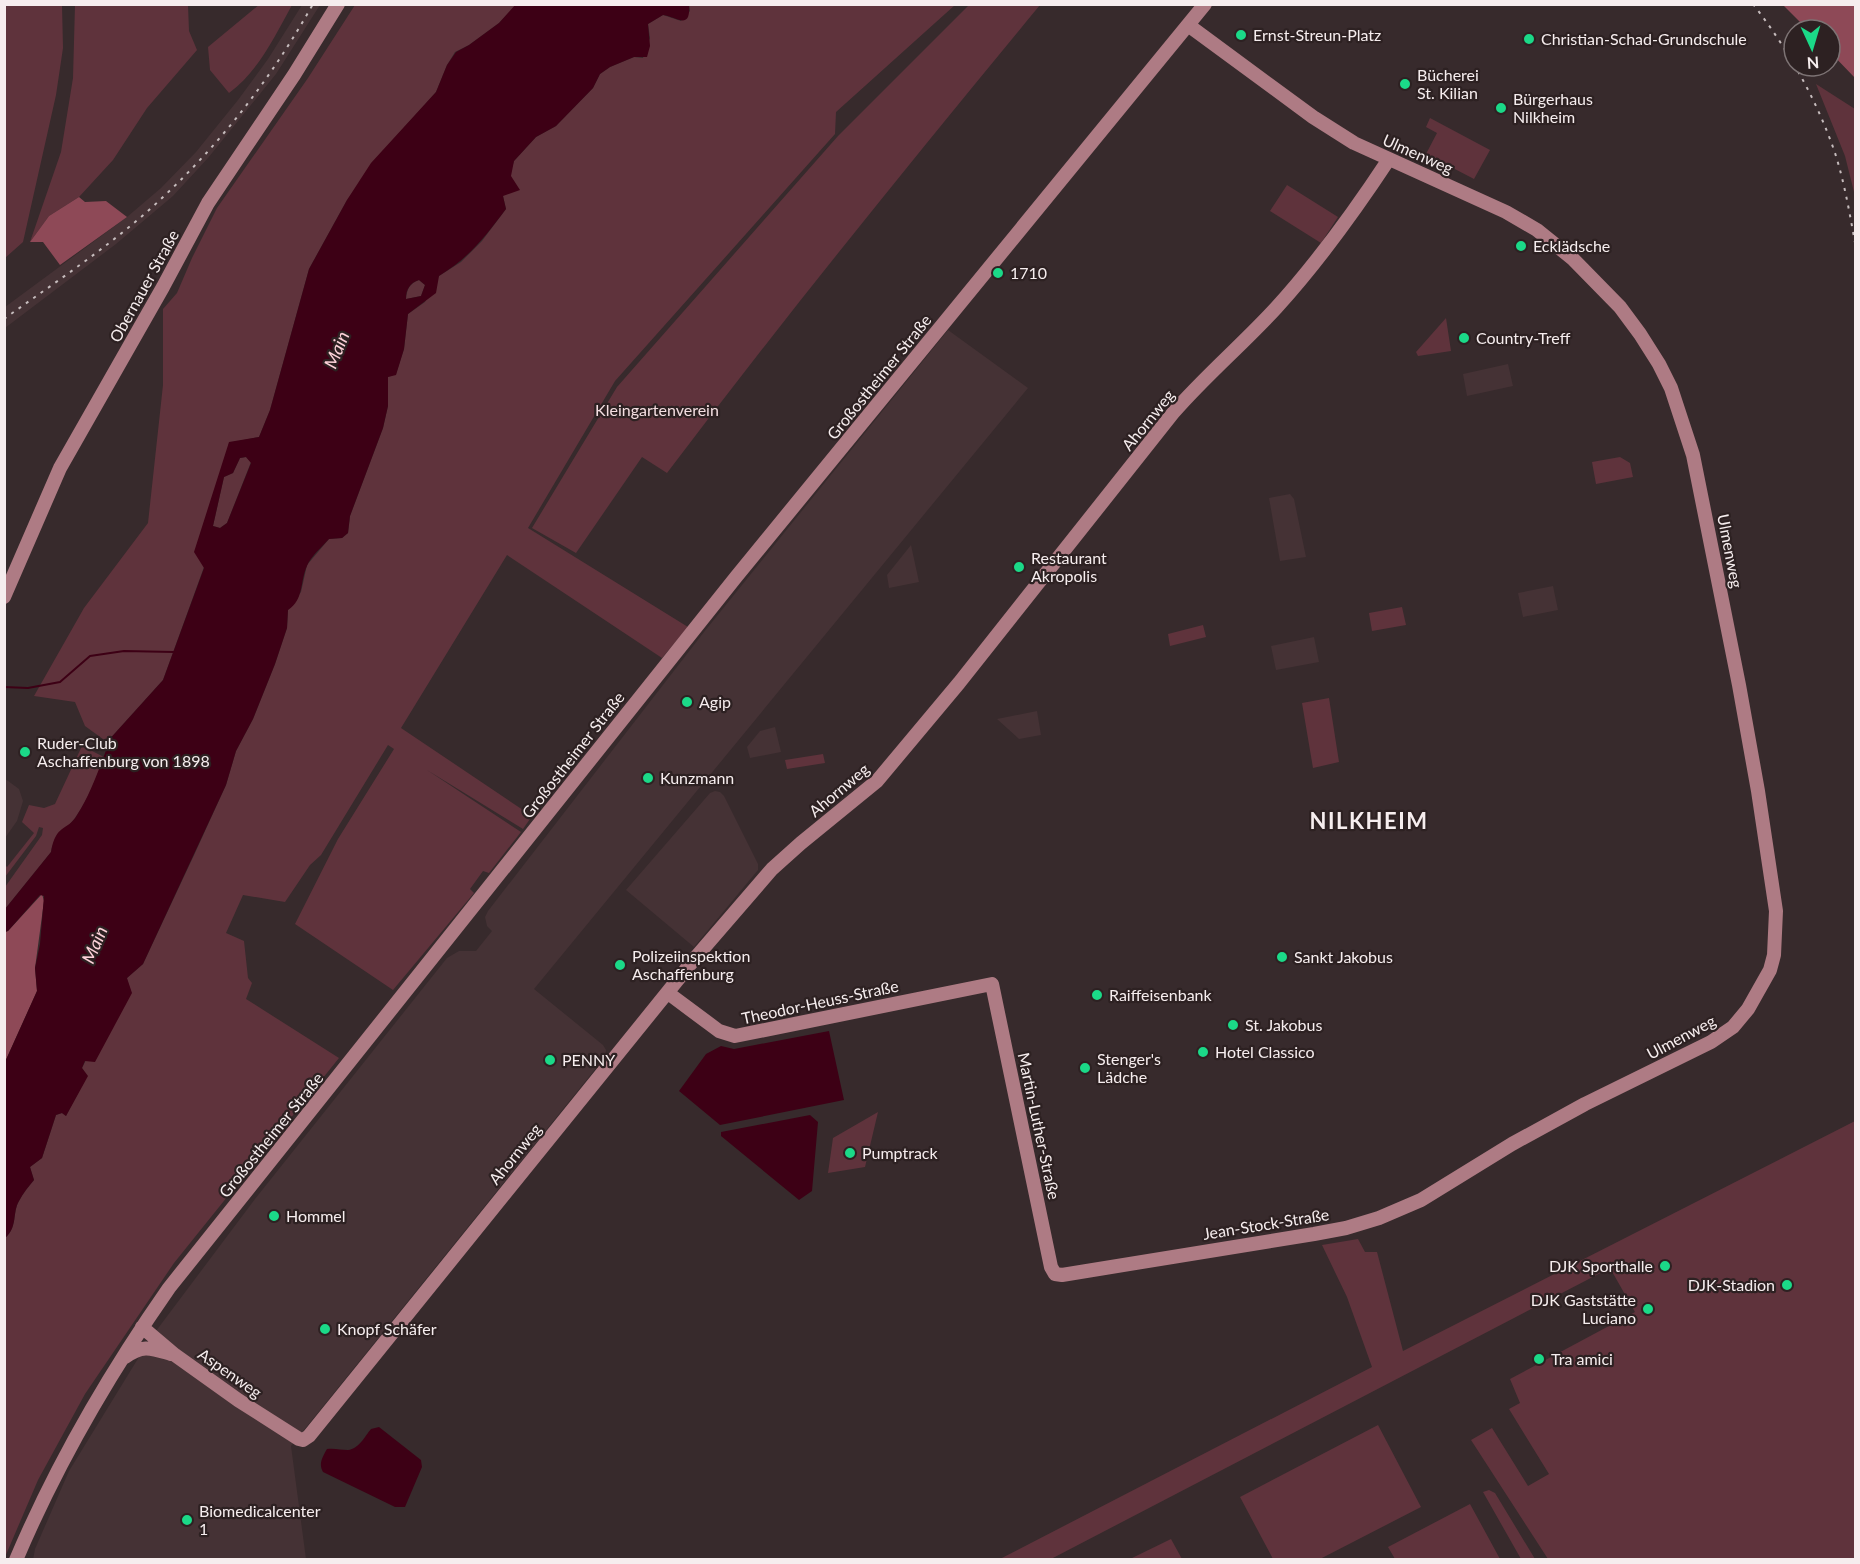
<svg xmlns="http://www.w3.org/2000/svg" width="1860" height="1564" viewBox="0 0 1860 1564" font-family="Lato,sans-serif">
	<style>
		.built { fill: #453235 }
		.green { fill: #5f333c }
		.forest { fill: #8e4957 }
		.water { fill: #3d0015; fill-rule: evenodd }
		.lines { fill: none; stroke-linecap: round; stroke-linejoin: round }
		.stream { stroke: #3d0015; stroke-width: 2 }
		.secondary { stroke: #ae7b84; stroke-width: 14 }
		.rail { stroke: #c6bcbd; stroke-width: 2; stroke-dasharray: 3 6; stroke-linecap: butt }
		.poi-dot { fill: #1bd988; stroke: #2d2122; stroke-width: 2 }
		.labels { text-anchor: middle; stroke-width: 4.5; stroke-linejoin: round; paint-order: stroke }
		.poi-label { font-size: 16px; fill: #f6edee; stroke: #2d2122; text-anchor: start }
		.street-label { font-size: 16px; fill: #f6edee; stroke: #2d2122 }
		.park-label { font-size: 16px; fill: #f4dee1; stroke: #2d2122 }
		.water-label { font-size: 18px; font-style: italic; fill: #fdd2d9; stroke: #2d2122 }
		.district-label { font-size: 22px; font-weight: bold; letter-spacing: 1.5px; fill: #f6edee; stroke: #2d2122 }
	</style>
	<rect width="100%" height="100%" fill="#372a2c"/>
	<path class="built" d="M302,5H320L276,74L208,158L173,196L116,244L5,328V307L127,217L161,188L196,152L238,100L268,59Z
		M948,330L1028,388L534,989L603,1045L606,1050L605,1057L291,1446L306,1559L33,1560L35,1549L69,1471L150,1339L255,1199L447,958L459,951H476L492,931L487,926L485,917L488,911L704,632Z
		M1508,364L1513,386L1467,396L1463,374Z
		M1290,494L1294,499L1306,557L1280,561L1269,498Z
		M911,545L919,582L889,588L887,575Z
		M1553,586L1558,610L1523,617L1518,593Z
		M1314,637L1319,662L1276,670L1271,646Z
		M1037,711L1041,735L1019,739L997,719Z
		M775,727L781,752L750,758L747,747L760,731Z
		M4,778L19,789L23,801L17,821L5,838Z
		M715,791L720,792L724,796L758,864V870L694,947L626,890L710,793Z"/>
	<path class="green" d="M5,4L62,5L63,48L56,95L23,242L5,258Z
		M260,4L292,5C275,36 258,72 229,93L210,70L208,47Z
		M689,4L955,5L836,112L835,134L615,381L528,528L688,627L662,658L507,555L401,728L532,816L523,829L427,770L521,832L489,873L483,871L470,889L474,893L393,990L295,924L338,839L394,749L388,745L321,855L310,865L285,902L243,895L226,933L244,941L248,978L252,983L246,999L339,1058L174,1263L85,1394L38,1480L5,1557V1238C18,1227 12,1213 19,1201C23,1193 29,1186 34,1180L30,1167L42,1158L56,1115L62,1113L66,1116L87,1076L82,1068L127,978L143,964L195,853L226,785L236,751L253,719L275,664L287,628L288,610L301,592L307,565L329,539L342,538L348,533L350,516L383,428L388,406V377L396,374L404,349L408,314L425,302L439,276L461,262L482,241L506,209L503,196L514,161L536,137L556,126L593,88L600,74L610,67L634,57L643,58L650,38L648,24L663,15L681,21L690,11Z
		M970,4L1040,5C913,159 787,314 667,473L642,457L576,553L532,528L617,387L838,136Z
		M75,5H188L189,31L197,50L147,108L113,160L79,197L49,216L30,242L61,152L73,78Z
		M355,5H516L499,23L469,45L455,52L447,65L436,92L393,140L347,200L309,269L270,410L259,437L229,443L204,567L163,680L107,742L85,726L75,702L34,696L84,608L148,523L163,385V309L177,293L192,258L217,208L308,78Z
		M1816,84L1855,109V196L1845,156Z
		M1430,118L1490,150L1474,179L1426,154L1437,133L1426,127Z
		M1287,185L1338,217L1321,243L1270,211Z
		M419,280L425,285L421,296L406,299C407,289 409,284 419,280Z
		M1446,318L1451,351L1418,356L1416,352Z
		M246,457L251,462L227,523L220,528L213,526L224,477L233,473L240,458Z
		M1620,457L1630,463L1633,477L1596,484L1592,462Z
		M1402,607L1406,625L1372,631L1369,613Z
		M1203,625L1206,637L1170,646L1168,634Z
		M1329,698L1339,762L1313,768L1302,703Z
		M82,746L104,757C97,777 88,800 75,818C65,832 54,834 51,852L5,909V887L42,835L43,828L39,827L36,836L5,877V865L7,867L34,833L22,822L29,805L44,808L55,804Z
		M823,754L825,763L787,769L785,760Z
		M878,1112L865,1167L828,1173L833,1138Z
		M1855,1121V1559H1548L1471,1440L1492,1428L1528,1486L1549,1474L1509,1409L1520,1403L1510,1379L1635,1312L1610,1268L1051,1559L998,1560L1372,1367L1347,1297L1322,1245L1358,1239L1365,1252H1377L1403,1351Z
		M1378,1425L1421,1507L1320,1559H1273L1240,1497Z
		M1489,1490L1495,1493L1535,1559H1521L1483,1492Z
		M1470,1504L1500,1559H1395L1388,1547Z
		M1171,1539L1182,1559H1130Z"/>
	<path class="forest" d="M1783,5H1855V78L1830,52V30H1808Z
		M79,197L85,202L106,201L127,217L60,265L43,242H30L49,216Z
		M42,894L44,901L35,968L37,991L5,1062V932L8,931Z"/>
	<path class="water" d="M516,4H689C691,31 677,17 663,15L648,24L650,46L647,57H634L610,67L600,74L593,88L556,126L536,137L514,161L511,176L520,190L503,196L506,209C484,238 470,257 439,276L436,293L408,314L404,349L396,375L388,377V406L383,428L350,516L348,533L342,538L329,539C322,547 311,556 307,566C300,581 304,600 288,610L287,628L275,664L253,719L236,751L226,785L143,964L127,978L132,993L95,1062L85,1061L82,1068L88,1076L66,1116L62,1113L56,1115L42,1158L30,1167L34,1180C29,1186 23,1193 19,1201C12,1213 18,1227 5,1238V1062L37,991L35,968L40,944L44,896L40,895L8,931L5,932V909L51,852C56,823 67,832 77,815C91,793 99,769 108,745L107,742L163,680L204,568L194,552L229,442L259,437L270,410L309,269L347,200L371,163L436,92L447,65L456,52L469,45L499,23ZM419,280L425,285L421,296L406,299C406,289 410,283 419,280ZM246,457L251,463L227,523L220,528L213,526L224,477L233,473L240,458Z
		M829,1031L844,1100L720,1125L679,1091L706,1054L721,1046L734,1049Z
		M810,1115L818,1122L812,1191L799,1200L721,1136V1132Z
		M379,1427L421,1460L422,1467L405,1507H395L323,1472C318,1464 323,1456 327,1449C335,1448 341,1450 348,1450C359,1449 365,1436 371,1429Z"/>
	<g class="lines">
		<path class="stream" d="M4,687L28,688L60,682L90,656L124,651L174,652"/>
		<path class="secondary" d="M4,597L60,468L163,287L208,203L294,75L338,4
			M668,993L719,1031L735,1036L992,984L1051,1267L1055,1274L1062,1275L1314,1234L1346,1228L1379,1218L1421,1200L1512,1144L1585,1104L1711,1042L1733,1027L1748,1009L1770,970L1774,955L1776,911L1758,791L1739,685L1693,455L1671,388L1659,364L1640,334L1620,307L1573,259L1537,230L1506,212L1354,143L1313,117L1188,25
			M142,1327L175,1355L238,1400L299,1439L303,1440L309,1436L696,957L772,869L801,843L877,781L959,683L1173,413C1205,376 1243,344 1276,308C1318,262 1354,212 1389,159
			M125,1357C143,1344 151,1348 171,1354
			M16,1560C57,1463 109,1374 169,1288L736,577L1205,4"/>
		<path class="rail" d="M1753,4C1788,49 1817,100 1835,153C1845,184 1850,216 1856,248
			M4,319C50,286 98,254 141,217C211,156 267,86 313,4"/>
	</g>
	<g class="poi-dot">
		<circle cx="1241" cy="35" r="6"/>
		<circle cx="1529" cy="39" r="6"/>
		<circle cx="1405" cy="84" r="6"/>
		<circle cx="1501" cy="108" r="6"/>
		<circle cx="1521" cy="246" r="6"/>
		<circle cx="998" cy="273" r="6"/>
		<circle cx="1464" cy="338" r="6"/>
		<circle cx="1019" cy="567" r="6"/>
		<circle cx="687" cy="702" r="6"/>
		<circle cx="25" cy="752" r="6"/>
		<circle cx="648" cy="778" r="6"/>
		<circle cx="1282" cy="957" r="6"/>
		<circle cx="620" cy="965" r="6"/>
		<circle cx="1097" cy="995" r="6"/>
		<circle cx="1233" cy="1025" r="6"/>
		<circle cx="1203" cy="1052" r="6"/>
		<circle cx="550" cy="1060" r="6"/>
		<circle cx="1085" cy="1068" r="6"/>
		<circle cx="850" cy="1153" r="6"/>
		<circle cx="274" cy="1216" r="6"/>
		<circle cx="1665" cy="1266" r="6"/>
		<circle cx="1787" cy="1285" r="6"/>
		<circle cx="1648" cy="1309" r="6"/>
		<circle cx="325" cy="1329" r="6"/>
		<circle cx="1539" cy="1359" r="6"/>
		<circle cx="187" cy="1520" r="6"/>
	</g>
	<g class="labels">
		<g class="poi-label">
			<text x="1253" y="41">Ernst-Streun-Platz</text>
			<text x="1541" y="45">Christian-Schad-Grundschule</text>
			<text x="1417" y="81">Bücherei<tspan x="1417" dy="18">St. Kilian</tspan></text>
			<text x="1513" y="105">Bürgerhaus<tspan x="1513" dy="18">Nilkheim</tspan></text>
			<text x="1533" y="252">Ecklädsche</text>
			<text x="1010" y="279">1710</text>
			<text x="1476" y="344">Country-Treff</text>
			<text x="1031" y="564">Restaurant<tspan x="1031" dy="18">Akropolis</tspan></text>
			<text x="699" y="708">Agip</text>
			<text x="37" y="749">Ruder-Club<tspan x="37" dy="18">Aschaffenburg von 1898</tspan></text>
			<text x="660" y="784">Kunzmann</text>
			<text x="632" y="962">Polizeiinspektion<tspan x="632" dy="18">Aschaffenburg</tspan></text>
			<text x="1294" y="963">Sankt Jakobus</text>
			<text x="1109" y="1001">Raiffeisenbank</text>
			<text x="1245" y="1031">St. Jakobus</text>
			<text x="1215" y="1058">Hotel Classico</text>
			<text x="1097" y="1065">Stenger's<tspan x="1097" dy="18">Lädche</tspan></text>
			<text x="562" y="1066">PENNY</text>
			<text x="862" y="1159">Pumptrack</text>
			<text x="286" y="1222">Hommel</text>
			<text x="1653" y="1272" text-anchor="end">DJK Sporthalle</text>
			<text x="1775" y="1291" text-anchor="end">DJK-Stadion</text>
			<text x="1636" y="1306" text-anchor="end">DJK Gaststätte<tspan x="1636" dy="18">Luciano</tspan></text>
			<text x="337" y="1335">Knopf Schäfer</text>
			<text x="1551" y="1365">Tra amici</text>
			<text x="199" y="1517">Biomedicalcenter<tspan x="199" dy="18">1</tspan></text>
		</g>
		<g class="street-label">
			<text transform="translate(1418 154) rotate(24)" y="6">Ulmenweg</text>
			<text transform="translate(144 286) rotate(-61)" y="6">Obernauer Straße</text>
			<text transform="translate(879 377) rotate(-51)" y="6">Großostheimer Straße</text>
			<text transform="translate(1148 420) rotate(-51)" y="6">Ahornweg</text>
			<text transform="translate(1730 551) rotate(79)" y="6">Ulmenweg</text>
			<text transform="translate(573 755) rotate(-52)" y="6">Großostheimer Straße</text>
			<text transform="translate(839 790) rotate(-40)" y="6">Ahornweg</text>
			<text transform="translate(820 1002) rotate(-12)" y="6">Theodor-Heuss-Straße</text>
			<text transform="translate(1681 1037) rotate(-28)" y="6">Ulmenweg</text>
			<text transform="translate(1039 1126) rotate(78)" y="6">Martin-Luther-Straße</text>
			<text transform="translate(271 1135) rotate(-51)" y="6">Großostheimer Straße</text>
			<text transform="translate(515 1154) rotate(-51)" y="6">Ahornweg</text>
			<text transform="translate(1266 1224) rotate(-9)" y="6">Jean-Stock-Straße</text>
			<text transform="translate(230 1373) rotate(35)" y="6">Aspenweg</text>
		</g>
		<g class="park-label">
			<text x="657" y="416">Kleingartenverein</text>
		</g>
		<g class="water-label">
			<text transform="translate(337 350) rotate(-68)" y="6">Main</text>
			<text transform="translate(95 945) rotate(-67)" y="6">Main</text>
		</g>
		<g class="district-label">
			<text x="1369" y="829">NILKHEIM</text>
		</g>
	</g>
	<rect width="1860" height="1564" fill="none" stroke="#f6edee" stroke-width="12"/>
	<g transform="translate(1812 48) rotate(176)"><circle r="28" fill="#2d2122" stroke="#7d7374" stroke-width="1.5"/>
	<path d="M0-4.5L10 22L0 15L-10 22Z" fill="#1bd988"/>
	<text y="-9" font-size="16" font-weight="bold" text-anchor="middle" fill="#f6edee">N</text>
	</g>
</svg>
